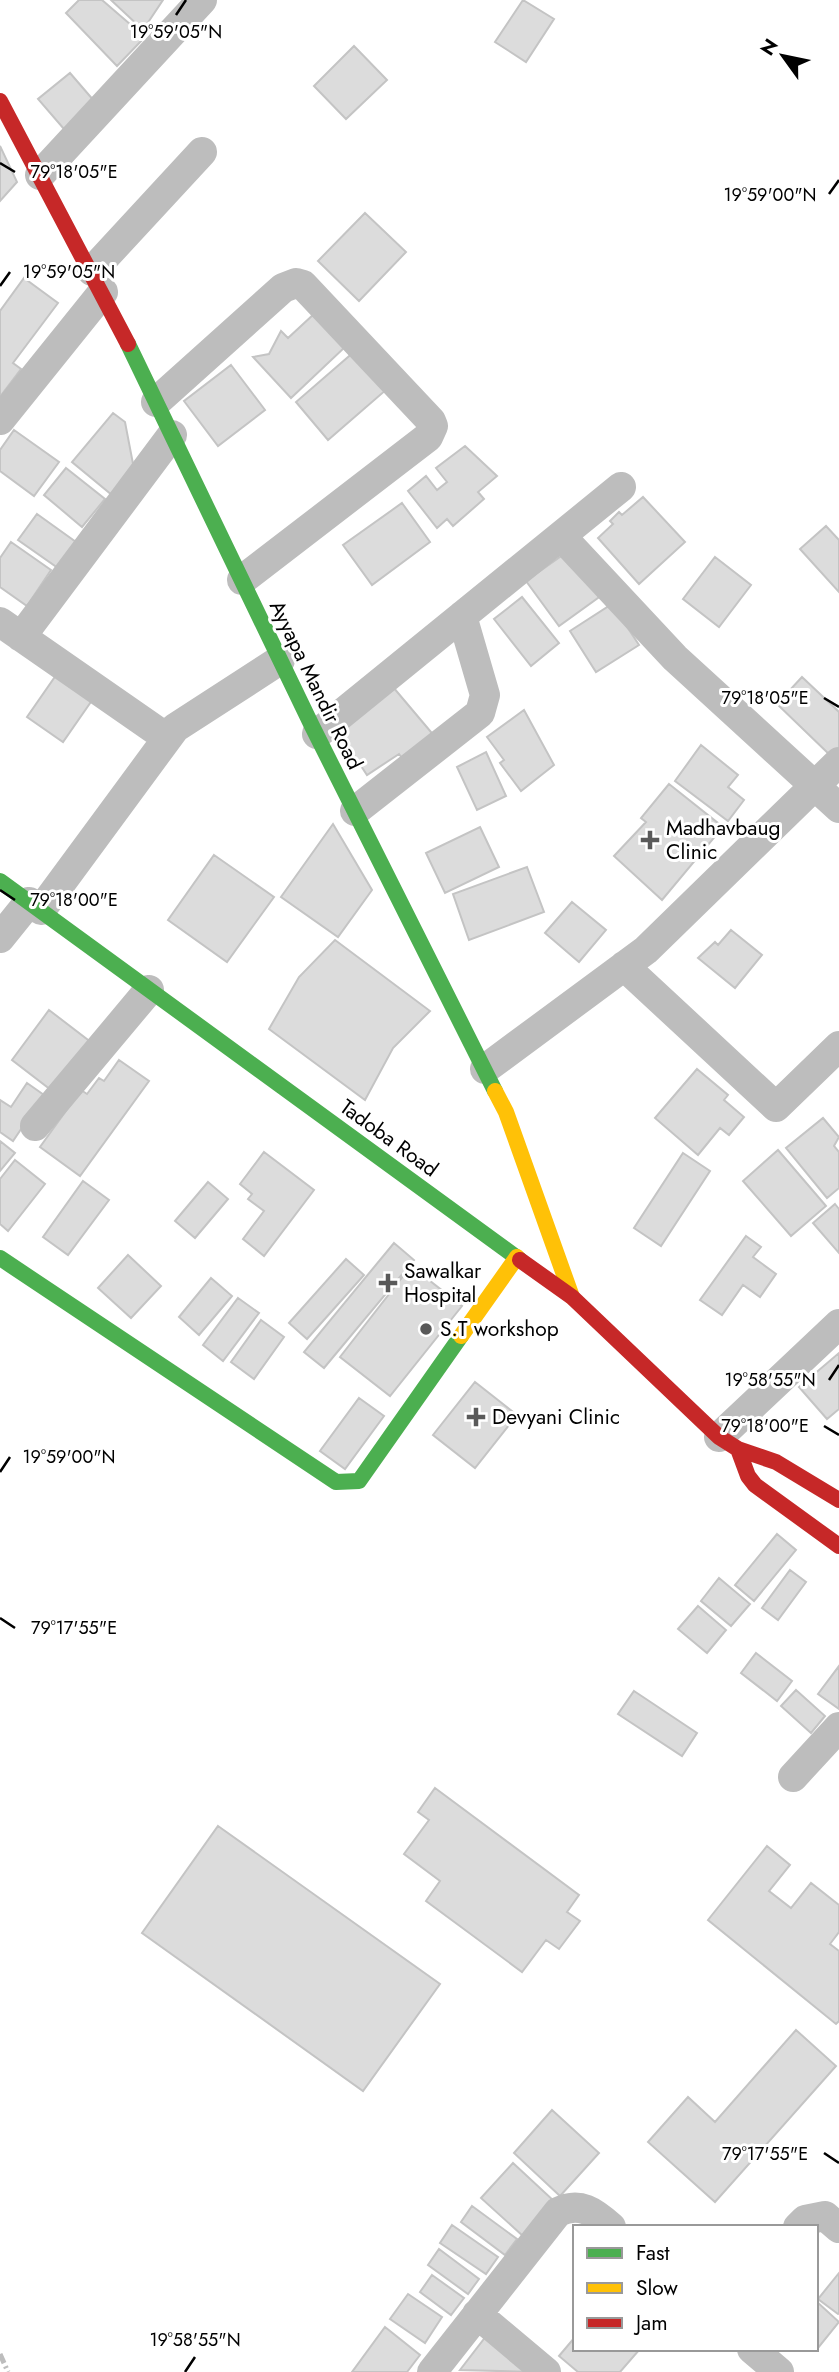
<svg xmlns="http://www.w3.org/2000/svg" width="839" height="2372" viewBox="0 0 839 2372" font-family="Jost,sans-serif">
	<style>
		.building { fill: #dcdcdc; stroke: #c4c4c4; stroke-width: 2 }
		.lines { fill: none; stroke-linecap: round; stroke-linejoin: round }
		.street { stroke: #bdbdbd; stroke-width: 30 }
		.fast { stroke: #4caf50; stroke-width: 16 }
		.slow { stroke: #ffc107; stroke-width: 16 }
		.jam { stroke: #c62828; stroke-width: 16 }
		.rail { stroke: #bdbdbd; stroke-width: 5; stroke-dasharray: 10 3.5 2 3.5; stroke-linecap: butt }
		.ticks { fill: none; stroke: #000; stroke-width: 2.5 }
		.poi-dot { fill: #595959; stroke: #fff; stroke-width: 2.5 }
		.labels { text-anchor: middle; stroke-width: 6; stroke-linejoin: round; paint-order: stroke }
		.street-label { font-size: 21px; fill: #000; stroke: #fff }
		.poi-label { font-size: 21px; fill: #000; stroke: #fff; text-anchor: start }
		.ticks-label { font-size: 18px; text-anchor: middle; fill: #000; stroke: #fff; stroke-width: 6; stroke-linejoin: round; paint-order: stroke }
	</style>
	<rect width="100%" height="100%" fill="#fff"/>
	<path class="building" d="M79,0H102L145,37L117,66L66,13Z
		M111,0H163L143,30Z
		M523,0L554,19L526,62L495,42Z
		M354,46L387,80L346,119L314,86Z
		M70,73L95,102L64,129L38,99Z
		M0,146L17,182L0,201Z
		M365,213L406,252L359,301L318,261Z
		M24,278L58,303L13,363L21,369L0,397V311Z
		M314,314L345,347L291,398L253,357L269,354L281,331L288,338Z
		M355,351L387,389L328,440L296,402Z
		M231,365L265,410L218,446L184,401Z
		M113,413L125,422L134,469L112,495L72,462Z
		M14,430L59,462L34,496L0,471V450Z
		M465,446L497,476L478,492L484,499L453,526L447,519L437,528L408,491L426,476L437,490L447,482L436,468Z
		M66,468L105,499L82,527L44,495Z
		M643,497L685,542L639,584L598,538L613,524L610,521L619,512L622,515Z
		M402,503L430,542L372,585L343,545Z
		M37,514L76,542L58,568L18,540Z
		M826,526L839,540V592L800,549Z
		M11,542L51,570L27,606L0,587V558Z
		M567,552L602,595L559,626L526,581Z
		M715,557L751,585L719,627L683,599Z
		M522,597L559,643L531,666L494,619Z
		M612,604L639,645L596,672L570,631Z
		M59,671L95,696L63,742L27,717Z
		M802,677L839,712V748L831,756L777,704Z
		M393,687L436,738L406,763L399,754L367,775L334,725Z
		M524,710L554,765L521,791L500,763L504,760L487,737Z
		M701,745L738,775L728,787L744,800L728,821L675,781Z
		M486,752L506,796L477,810L457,767Z
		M669,784L723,827L662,900L614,856L646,822L641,818Z
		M333,824L372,890L338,937L281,897Z
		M480,827L499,867L445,893L426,853Z
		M214,855L274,897L227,962L168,920Z
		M527,867L544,912L469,940L453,894Z
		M572,902L606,930L579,962L545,933Z
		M731,930L762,955L735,988L698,958L715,942L718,945Z
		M335,940L430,1011L393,1048L365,1100L269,1029L299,977Z
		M49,1010L92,1043L55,1093L12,1060Z
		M119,1060L149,1081L80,1176L40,1147L81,1090L87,1094L99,1078L104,1081Z
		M697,1069L728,1095L724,1100L744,1117L729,1135L720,1128L698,1155L655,1118Z
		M27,1083L44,1095L13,1141L0,1132V1100L11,1107Z
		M823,1118L839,1137L834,1146L839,1152V1188L827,1198L786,1148Z
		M0,1141L15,1153L0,1171Z
		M778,1150L826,1206L791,1236L743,1181Z
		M264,1152L314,1190L264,1256L243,1239L264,1211L248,1199L252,1194L240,1184Z
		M683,1153L710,1171L661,1246L634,1228Z
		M15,1160L45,1184L8,1231L0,1224V1179Z
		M83,1181L109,1200L68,1255L43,1237Z
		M208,1182L228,1199L195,1238L175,1221Z
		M835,1204L839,1209V1253L813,1223Z
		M746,1236L761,1247L753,1257L776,1274L760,1297L743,1285L722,1315L700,1300Z
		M394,1243L414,1260L324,1368L304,1352Z
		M128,1255L161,1286L131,1318L98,1288Z
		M346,1259L364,1275L307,1339L289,1323Z
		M411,1266L462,1306L390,1396L340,1357Z
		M211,1278L232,1296L199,1335L179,1317Z
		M238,1298L259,1313L223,1361L203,1345Z
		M261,1320L284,1337L254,1379L231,1362Z
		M839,1353V1409L827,1419L799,1387Z
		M475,1382L517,1415L475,1468L433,1435Z
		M359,1398L384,1416L345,1469L320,1451Z
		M777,1534L796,1550L754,1601L735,1585Z
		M790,1570L806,1582L778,1620L762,1608Z
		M719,1578L750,1604L731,1626L701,1601Z
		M698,1606L726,1630L707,1653L678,1629Z
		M756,1653L792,1681L777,1701L741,1673Z
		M839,1666V1709L818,1694Z
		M796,1690L825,1716L811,1733L781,1706Z
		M634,1691L697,1733L682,1756L618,1714Z
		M435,1788L579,1895L567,1912L580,1921L559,1949L546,1940L522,1972L426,1901L440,1881L404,1854L429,1820L418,1812Z
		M218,1826L440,1984L363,2091L142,1933Z
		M767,1846L790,1865L769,1891L791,1908L811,1883L839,1905V1932L830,1944L839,1951V2021L836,2024L708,1920Z
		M796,2030L836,2066L715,2202L648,2142L688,2097L715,2122Z
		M552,2110L599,2153L560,2196L514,2153Z
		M513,2163L555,2202L523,2236L481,2198Z
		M472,2206L517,2239L505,2255L461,2222Z
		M452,2225L498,2257L486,2274L440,2243Z
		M439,2249L479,2279L468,2294L428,2265Z
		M839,2273V2313L838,2314L818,2299Z
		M432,2275L464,2298L451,2315L420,2292Z
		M408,2294L442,2317L425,2343L390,2319Z
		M816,2301L839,2322L818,2348L816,2347Z
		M385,2327L420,2355L407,2372H352Z
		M487,2335L534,2372L460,2370Z
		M575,2337V2349H640L620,2372H578L559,2356Z"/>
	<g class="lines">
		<path class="street" d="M40,175L202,0
			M92,271L202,152
			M156,402L283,288L296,283L303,285L431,421L433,426L428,437L242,580
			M0,420L103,292
			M561,536L675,658L839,808
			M0,622L167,738
			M21,637L172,435
			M317,734L621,487
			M355,811L480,713L485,695L462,616
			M41,910L175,728L280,660
			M0,938L29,902
			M624,966L776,1107L839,1046
			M485,1069L646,950L839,762
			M35,1126L149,990
			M719,1437L839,1324
			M793,1777L839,1727
			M798,2227L805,2220L825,2216L839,2228
			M477,2314L546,2372
			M752,2349L779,2372
			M432,2372L558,2212C580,2201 594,2212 611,2227"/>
		<path class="fast" d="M128,344L312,726L495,1091
			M0,881L520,1260
			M0,1258L336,1482L359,1481L461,1336"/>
		<path class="slow" d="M495,1091L506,1112L572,1297
			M461,1336L517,1257"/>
		<path class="jam" d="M0,101L128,344
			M520,1260L572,1297L719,1437L738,1449L776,1462L839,1500
			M738,1449L748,1476L755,1485L839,1546"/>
		<path class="rail" d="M0,2354L8,2372"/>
	</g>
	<path class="ticks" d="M176,15L186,0M0,163L15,172M829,194L839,180M0,286L10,272M824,698L839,707M0,890L15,900M829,1380L839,1365M824,1426L839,1435M0,1472L10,1457M0,1618L15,1628M824,2153L839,2163M185,2372L195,2357"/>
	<g class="poi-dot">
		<path d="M646.5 829.5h7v7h7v7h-7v7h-7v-7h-7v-7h7z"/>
		<path d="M384.5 1272.5h7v7h7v7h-7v7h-7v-7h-7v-7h7z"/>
		<circle cx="426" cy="1329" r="7"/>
		<path d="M472.5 1406.5h7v7h7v7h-7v7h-7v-7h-7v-7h7z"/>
	</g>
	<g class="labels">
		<g class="street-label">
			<text transform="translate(316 685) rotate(64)" y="7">Ayyapa Mandir Road</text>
			<text transform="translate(389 1138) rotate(36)" y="7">Tadoba Road</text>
		</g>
		<g class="poi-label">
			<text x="666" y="835">Madhavbaug<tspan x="666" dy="24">Clinic</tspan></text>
			<text x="404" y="1278">Sawalkar<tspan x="404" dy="24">Hospital</tspan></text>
			<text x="440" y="1336">S.T workshop</text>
			<text x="492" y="1424">Devyani Clinic</text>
		</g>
	</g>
	<g class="ticks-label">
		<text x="176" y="38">19°59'05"N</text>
		<text x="74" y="178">79°18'05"E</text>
		<text x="770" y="201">19°59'00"N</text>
		<text x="69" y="278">19°59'05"N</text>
		<text x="765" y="704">79°18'05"E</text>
		<text x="74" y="906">79°18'00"E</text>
		<text x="770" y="1386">19°58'55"N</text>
		<text x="765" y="1432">79°18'00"E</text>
		<text x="69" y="1463">19°59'00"N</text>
		<text x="74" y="1634">79°17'55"E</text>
		<text x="765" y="2160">79°17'55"E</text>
		<text x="195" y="2346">19°58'55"N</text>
	</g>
	<rect x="573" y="2225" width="245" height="126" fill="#ffffff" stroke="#999999" stroke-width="2"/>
	<rect x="587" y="2248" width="35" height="10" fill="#4caf50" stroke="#999999" stroke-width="2"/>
	<text x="636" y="2260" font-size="21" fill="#000000">Fast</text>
	<rect x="587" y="2283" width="35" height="10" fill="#ffc107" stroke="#999999" stroke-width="2"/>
	<text x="636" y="2295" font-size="21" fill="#000000">Slow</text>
	<rect x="587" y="2318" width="35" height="10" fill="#c62828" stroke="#999999" stroke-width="2"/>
	<text x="636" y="2330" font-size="21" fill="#000000">Jam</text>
	<g transform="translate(783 56) rotate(303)" stroke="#ffffff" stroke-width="5" paint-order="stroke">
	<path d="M0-5L12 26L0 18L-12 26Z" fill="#000000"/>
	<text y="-10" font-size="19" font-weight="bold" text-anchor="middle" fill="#000000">N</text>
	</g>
</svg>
